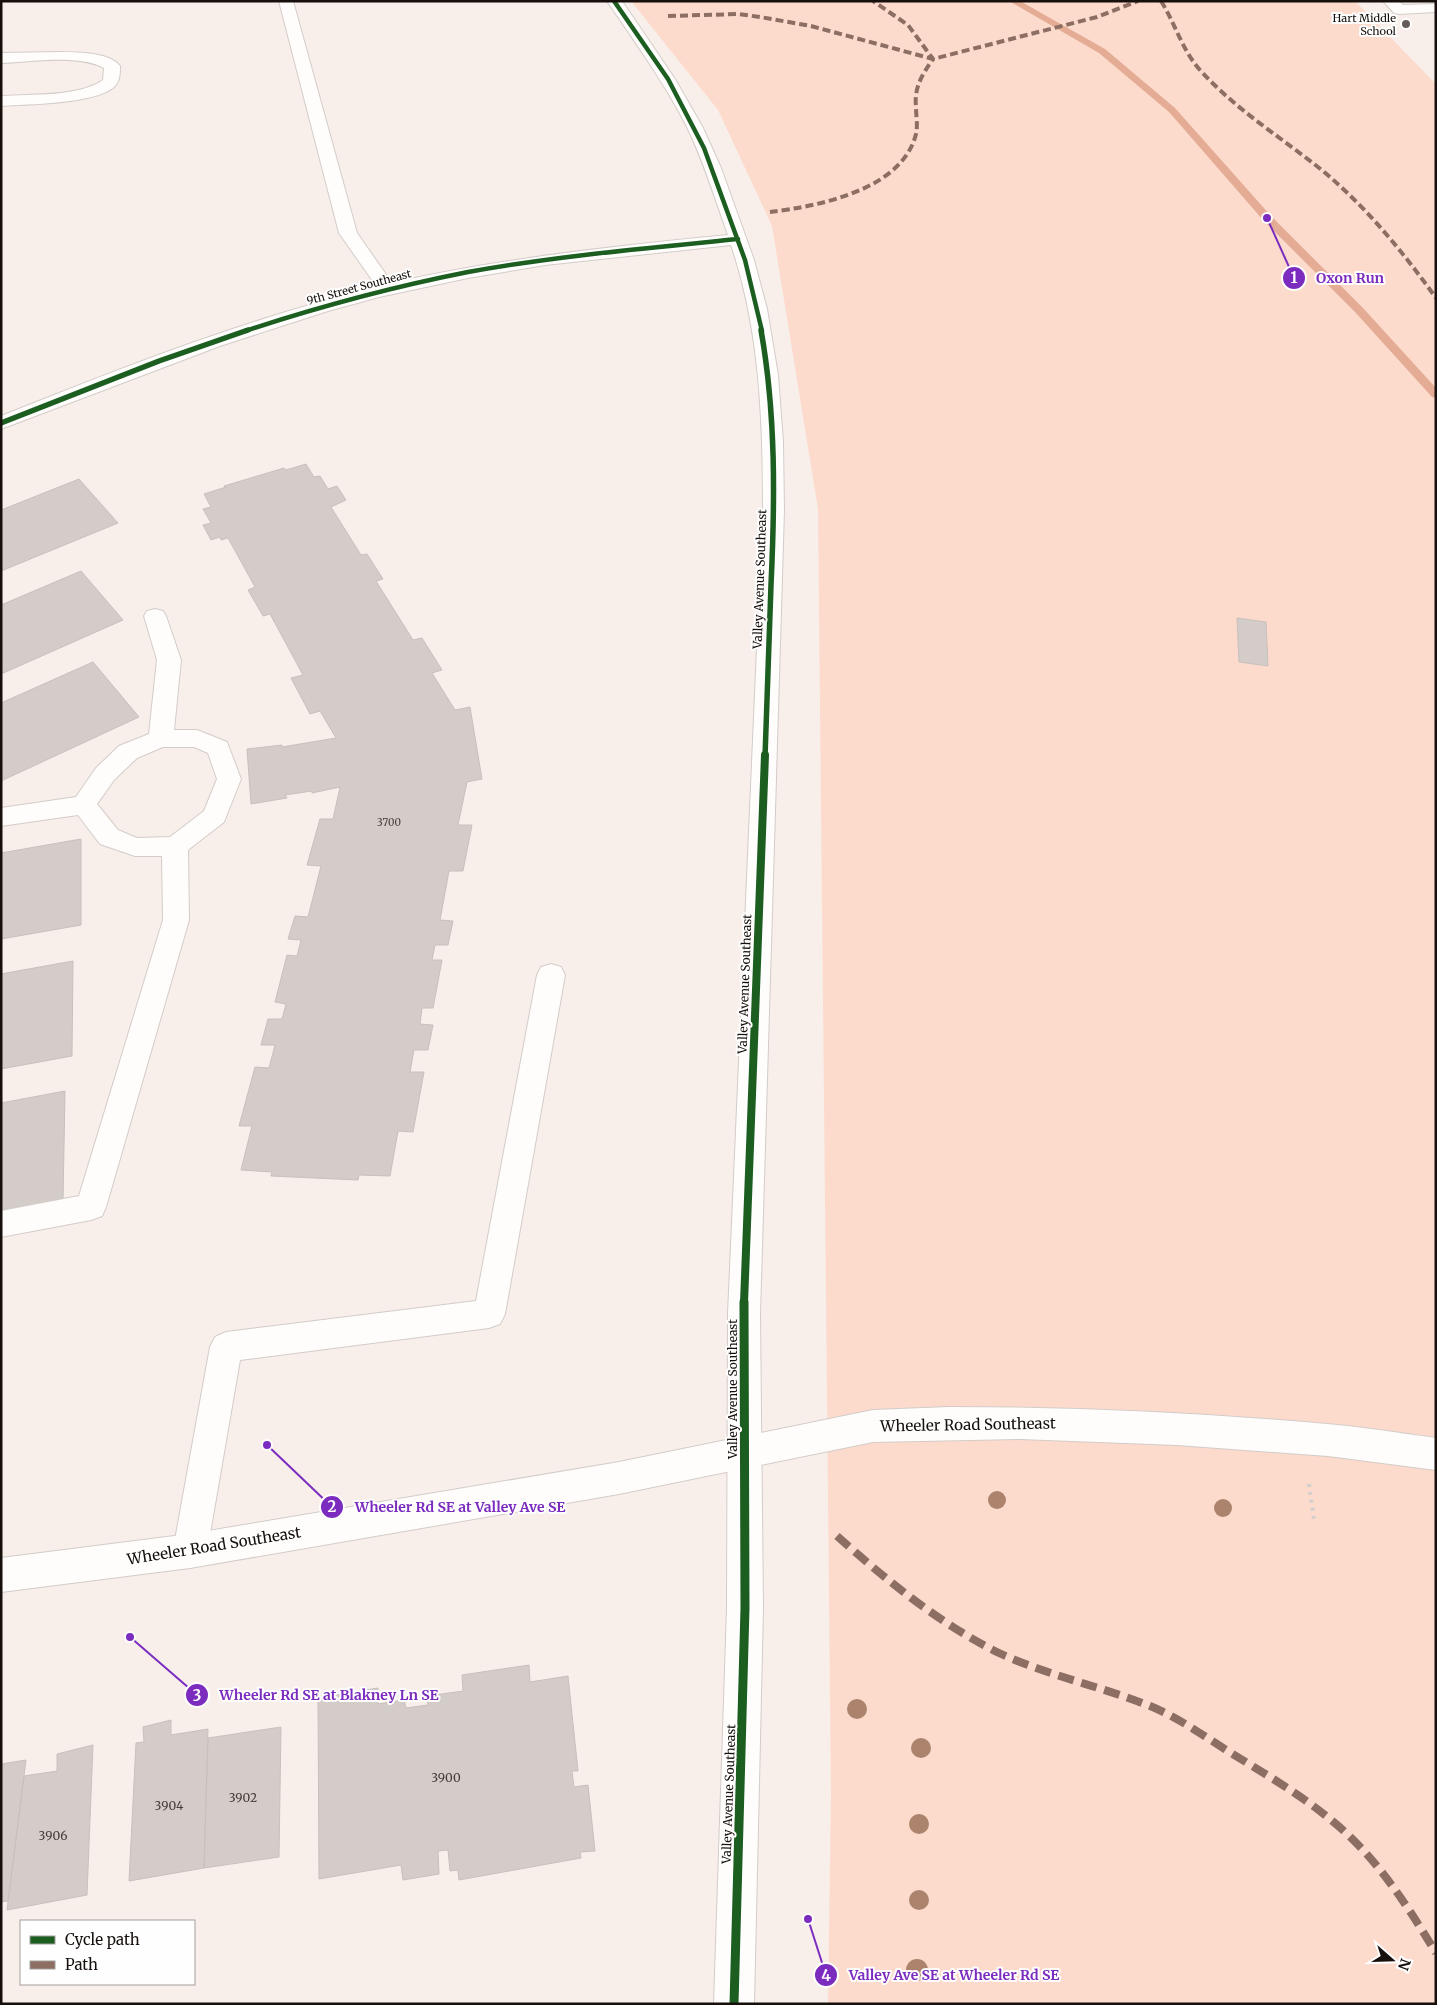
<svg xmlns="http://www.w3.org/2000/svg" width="1437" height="2005" viewBox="0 0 1437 2005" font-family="Merriweather,serif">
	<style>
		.green { fill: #fcdbcd }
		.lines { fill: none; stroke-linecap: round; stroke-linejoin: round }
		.stream { fill: #e4ac94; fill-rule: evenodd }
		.building { fill: #d4ccc9; stroke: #c8c0bc }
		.minor-casing { stroke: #d3ccc8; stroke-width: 2 }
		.major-casing { stroke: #d3ccc8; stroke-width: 2 }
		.path { stroke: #d2cfcd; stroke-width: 4; stroke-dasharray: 3 5; stroke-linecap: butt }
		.minor { fill: #fefdfc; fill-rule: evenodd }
		.major { fill: #fefdfc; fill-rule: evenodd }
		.quiet-far1 { stroke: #8d6e63; stroke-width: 4; stroke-dasharray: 8 4; stroke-linecap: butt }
		.quiet { stroke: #8d6e63; stroke-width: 8; stroke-dasharray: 16 8; stroke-linecap: butt }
		.cycleway-far3-casing { stroke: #fefefe; stroke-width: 6 }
		.cycleway-far2-casing { stroke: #fefefe; stroke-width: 8 }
		.cycleway-far1-casing { stroke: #fefefe; stroke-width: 11 }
		.cycleway-casing { stroke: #fefefe; stroke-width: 12 }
		.cycleway-far3 { stroke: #1b5e20; stroke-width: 4.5 }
		.cycleway-far2 { stroke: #1b5e20; stroke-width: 5.5 }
		.cycleway-far1 { stroke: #1b5e20; stroke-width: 8 }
		.cycleway { stroke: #1b5e20; stroke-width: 9 }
		.tree { fill: #ac836c }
		.poi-dot { fill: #655d5a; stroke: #fefefe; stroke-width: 2 }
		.labels { text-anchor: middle; stroke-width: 4; stroke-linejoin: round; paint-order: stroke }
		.number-label { font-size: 10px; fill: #463e3b }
		.far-poi-label { font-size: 11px; fill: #160f0c; stroke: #fefefe; text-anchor: end }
		.far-street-label { font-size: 11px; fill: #160f0c; stroke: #fefefe }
		.street-label { font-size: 12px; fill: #160f0c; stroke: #fefefe }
		.near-number-label { font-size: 12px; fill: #463e3b }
		.near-street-label { font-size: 15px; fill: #160f0c; stroke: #fefefe }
		.leader { fill: none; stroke: #7b2cbf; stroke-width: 2 }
		.callout-dot { fill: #7b2cbf; stroke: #fefefe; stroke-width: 2 }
		.mark-label { font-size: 15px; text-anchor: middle; font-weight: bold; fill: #fff }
		.callout-label { font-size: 14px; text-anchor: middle; font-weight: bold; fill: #7b2cbf; stroke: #fefefe; stroke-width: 4; stroke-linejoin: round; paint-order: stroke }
	</style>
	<rect width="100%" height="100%" fill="#f8efeb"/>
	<path class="green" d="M631,1H1355L1436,84V2004H828L831,1795L818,509L772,226L718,110Z"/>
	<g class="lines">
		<path class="stream" d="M1009,1H1020L1105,49L1175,108L1271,216L1363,308L1436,388V398L1432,397L1355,312L1263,220L1169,112L1099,53Z"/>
	</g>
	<path class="building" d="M306,464L314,477L320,476L328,489L337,486L346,500L331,507L361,555L367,554L383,579L376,581L413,640L422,638L442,670L432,673L455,710L470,707L482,779L467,782L458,825H472L463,871H449L440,920L453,921L448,945H435L432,960H442L433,1008H422L420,1024L433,1025L428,1050H414L410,1072H424L413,1132L398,1131L390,1176L359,1175L358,1180L271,1176L272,1172L241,1170L252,1126H239L255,1067L269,1068L275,1045H261L268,1019H282L286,1004L275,1002L287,955L297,956L301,940L288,939L295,916L308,917L321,866L307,865L320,819H333L340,787L312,793V791L285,795L287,798L251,804L247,749L282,745V747L336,738L320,711L310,714L291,678L303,675L270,614L263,616L248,590L255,587L228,538L221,540L220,537L211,540L203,525L211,523L203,509L211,507L204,494L226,487L224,486L284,468L286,470Z
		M79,479L118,523L1,571V510Z
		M81,571L123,620L1,674V605Z
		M1237,618L1266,622L1268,666L1239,662Z
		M93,662L139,717L1,781V703Z
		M81,839V925L1,939V853Z
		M73,961L72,1056L1,1069V974Z
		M65,1091L63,1201L1,1213V1103Z
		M529,1665L530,1682L568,1676L578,1771H572L574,1787L588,1785L595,1851L580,1852L581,1858L459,1880L458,1870L450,1871L448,1850L438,1851L439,1874L403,1880L401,1865L319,1879L318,1698L378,1688V1704L404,1700L406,1708L428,1705L427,1696L463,1691L462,1675Z
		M171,1720V1735L208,1729L204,1868L129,1881L136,1743L144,1742L143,1727Z
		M281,1727L279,1857L204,1868L208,1738Z
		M93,1745L87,1895L7,1910L24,1776L57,1771V1754Z
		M26,1760L8,1901L1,1902V1764Z"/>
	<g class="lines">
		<g class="minor-casing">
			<path id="minor" d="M279,1H293L357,233L392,283C503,258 615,246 728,235C715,199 704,162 687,127C664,82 635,42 607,1H622L675,79L703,128L721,168L754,260L767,309L778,375L783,442L784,510L760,1314L763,1608L754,2004H714L727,1608L728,1314L763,510C763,421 760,330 731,245L545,265L468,278L379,297L328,311L220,346L1,429V416C124,367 248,318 377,287L339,233Z
				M1383,1H1399L1403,5L1436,4V12L1399,14L1394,13Z
				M59,52C75,52 110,52 120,66C120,74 120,82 113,88C92,104 29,104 1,106V96C31,94 79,97 103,80L104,68C79,54 30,62 1,63V53Z
				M155,609L163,611L166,616L181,660L174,730H197L227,742L241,779L224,822L188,850L189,920L106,1207L102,1216L91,1220L1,1237V1211L79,1196L163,920L162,856H135L100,844L78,815L1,826V808L76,797L96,768L119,746L149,734L157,660L144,616L147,611ZM163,747H194L208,753L217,779L204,811L170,837L137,838L118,830L97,804L114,780L137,758Z
				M551,964L561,967L565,975L505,1314L500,1324L489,1328L240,1360L207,1551L202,1563L190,1568L178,1563L173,1551L210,1347L215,1337L226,1332L476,1301L537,975L541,967Z"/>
		</g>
		<g class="major-casing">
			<path id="major" d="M949,1407C1075,1407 1201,1413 1327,1424C1363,1427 1400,1433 1436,1438V1470L1328,1456L1177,1445L1020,1439L873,1442L619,1494L190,1568L1,1592V1558L190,1534L619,1462L873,1410Z"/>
		</g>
		<path class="path" d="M1309,1484L1314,1520"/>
		<use href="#minor" class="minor"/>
		<use href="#major" class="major"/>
		<path class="quiet-far1" d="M1161,1C1175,23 1182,50 1200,70C1236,110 1282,138 1323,171C1367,208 1403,252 1436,298
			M668,16L738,14L760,17L811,26L933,59L1097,17L1138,1
			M770,212C819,206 902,190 916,134C918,125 916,116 916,107C914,87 922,75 933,59L908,25L873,1"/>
		<path class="quiet" d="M837,1536C886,1580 940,1624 999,1653C1044,1674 1095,1685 1142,1703C1174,1714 1202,1735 1231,1753C1265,1774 1300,1794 1331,1820C1375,1855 1407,1905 1436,1953"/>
		<g class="cycleway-far3-casing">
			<path id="cycleway-far3" d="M614,1L668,79L704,148L745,260L762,331
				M245,331C318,307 392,287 468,272C557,256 648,248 738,239"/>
		</g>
		<g class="cycleway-far2-casing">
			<path id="cycleway-far2" d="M761,330C776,414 775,500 771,585C769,642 767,699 765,757
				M1,423L159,361L248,330"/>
		</g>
		<g class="cycleway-far1-casing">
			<path id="cycleway-far1" d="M744,1303L765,755"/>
		</g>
		<g class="cycleway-casing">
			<path id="cycleway" d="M734,2004L745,1608L744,1302"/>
		</g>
		<use href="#cycleway-far3" class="cycleway-far3"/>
		<use href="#cycleway-far2" class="cycleway-far2"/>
		<use href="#cycleway-far1" class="cycleway-far1"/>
		<use href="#cycleway" class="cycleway"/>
	</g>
	<g class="tree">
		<circle cx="997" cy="1500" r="9"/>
		<circle cx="1223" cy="1508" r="9"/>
		<circle cx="857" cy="1709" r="10"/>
		<circle cx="921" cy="1748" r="10"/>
		<circle cx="919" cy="1824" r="10"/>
		<circle cx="919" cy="1900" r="10"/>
		<circle cx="917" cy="1970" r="11"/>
	</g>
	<circle class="poi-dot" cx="1406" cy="24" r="5"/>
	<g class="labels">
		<g class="number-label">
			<text x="389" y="826">3700</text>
		</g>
		<g class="far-poi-label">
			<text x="1396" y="22">Hart Middle<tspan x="1396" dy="13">School</tspan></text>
		</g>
		<g class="far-street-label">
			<text transform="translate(359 287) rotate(-15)" y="4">9th Street Southeast</text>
		</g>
		<g class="street-label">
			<text transform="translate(760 579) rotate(-88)" y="4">Valley Avenue Southeast</text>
			<text transform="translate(745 984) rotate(-88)" y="4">Valley Avenue Southeast</text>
			<text transform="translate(733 1389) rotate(-90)" y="4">Valley Avenue Southeast</text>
			<text transform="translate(729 1794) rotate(-88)" y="4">Valley Avenue Southeast</text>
		</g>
		<g class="near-number-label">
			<text x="446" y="1782">3900</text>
			<text x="243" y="1802">3902</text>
			<text x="169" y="1810">3904</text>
			<text x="53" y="1840">3906</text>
		</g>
		<g class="near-street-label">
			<text transform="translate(968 1425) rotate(-1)" y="5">Wheeler Road Southeast</text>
			<text transform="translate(214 1546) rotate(-9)" y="5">Wheeler Road Southeast</text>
		</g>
	</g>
	<path class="leader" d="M1267 218L1294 278M267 1445L332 1507M130 1637L197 1695M808 1919L826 1975"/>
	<g class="callout-dot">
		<circle cx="1267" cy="218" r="5"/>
		<circle cx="267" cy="1445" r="5"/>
		<circle cx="130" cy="1637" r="5"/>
		<circle cx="808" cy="1919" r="5"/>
		<circle cx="1294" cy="278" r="12"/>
		<circle cx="332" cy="1507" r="12"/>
		<circle cx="197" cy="1695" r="12"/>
		<circle cx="826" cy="1975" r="12"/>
	</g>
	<g class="mark-label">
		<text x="1294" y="283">1</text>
		<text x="332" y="1512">2</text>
		<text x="197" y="1701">3</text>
		<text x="826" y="1981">4</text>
	</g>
	<g class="callout-label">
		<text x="1350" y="283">Oxon Run</text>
		<text x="460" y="1512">Wheeler Rd SE at Valley Ave SE</text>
		<text x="329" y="1700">Wheeler Rd SE at Blakney Ln SE</text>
		<text x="954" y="1980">Valley Ave SE at Wheeler Rd SE</text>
	</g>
	<rect width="1437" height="2005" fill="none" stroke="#160f0c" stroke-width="5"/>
	<rect x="20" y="1920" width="175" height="65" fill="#fefefe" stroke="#a19e9d"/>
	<rect x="30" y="1936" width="25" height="8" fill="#1b5e20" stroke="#a19e9d"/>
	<text x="65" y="1945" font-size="15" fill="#160f0c">Cycle path</text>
	<rect x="30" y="1961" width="25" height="8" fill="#8d6e63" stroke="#a19e9d"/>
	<text x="65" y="1970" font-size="15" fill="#160f0c">Path</text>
	<g transform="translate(1392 1960) rotate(110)" stroke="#fefefe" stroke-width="4" paint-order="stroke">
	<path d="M0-4L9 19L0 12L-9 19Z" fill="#160f0c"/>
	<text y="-8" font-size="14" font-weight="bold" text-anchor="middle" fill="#160f0c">N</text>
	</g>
</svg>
